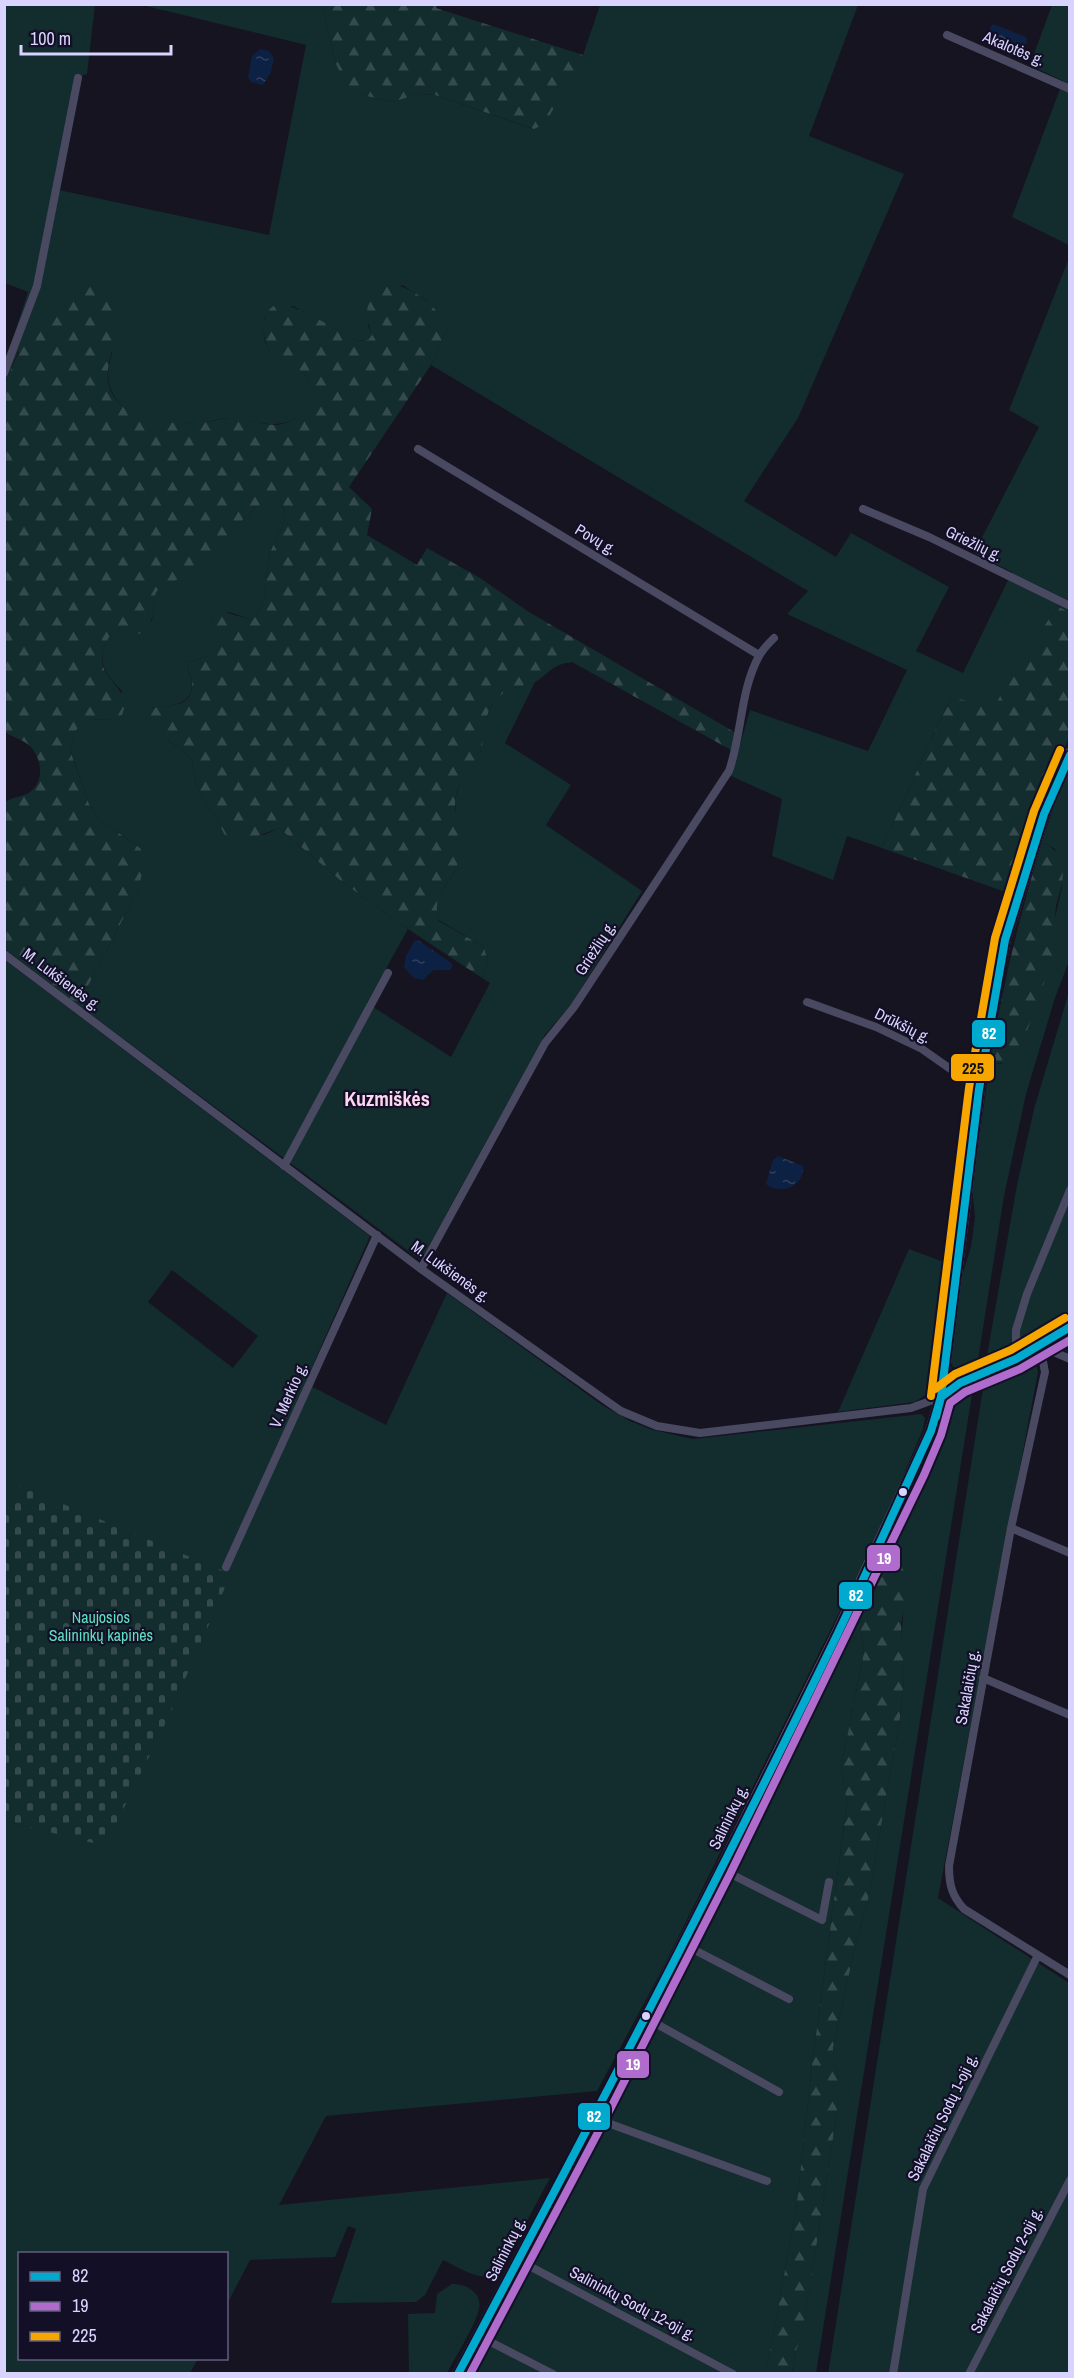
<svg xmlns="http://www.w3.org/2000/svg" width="1074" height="2378" viewBox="0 0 1074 2378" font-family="'Archivo Narrow',sans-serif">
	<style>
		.green { fill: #132c2d; fill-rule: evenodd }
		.forest { fill: url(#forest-firs) }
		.cemetery { fill: url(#cemetery-stones) }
		.water { fill: url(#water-ripples) }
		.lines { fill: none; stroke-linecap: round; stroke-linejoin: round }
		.street { stroke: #4a4962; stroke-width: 8 }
		.secondary { stroke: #575674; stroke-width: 12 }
		.bus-1-casing { stroke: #130f26; stroke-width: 12 }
		.bus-2-casing { stroke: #130f26; stroke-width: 12 }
		.bus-3-casing { stroke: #130f26; stroke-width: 12 }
		.bus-1 { stroke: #00a9ce; stroke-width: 8 }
		.bus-2 { stroke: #b06ccc; stroke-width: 8 }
		.bus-3 { stroke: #f7a600; stroke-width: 8 }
		.bus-dot { fill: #d9d4ff; stroke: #130f26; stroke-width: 2 }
		.labels { text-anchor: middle; stroke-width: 4.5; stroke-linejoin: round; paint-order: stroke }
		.street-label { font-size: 16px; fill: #d9d4ff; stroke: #130f26 }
		.park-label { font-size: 16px; fill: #5fe0c0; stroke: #130f26 }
		.quarter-label { font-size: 20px; font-weight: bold; fill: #ffd6f0; stroke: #130f26 }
		.line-badge { stroke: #130f26; stroke-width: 2 }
		.badge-label { font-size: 16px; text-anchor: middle; font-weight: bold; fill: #fff }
		.pale-badge-label { font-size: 16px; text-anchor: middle; font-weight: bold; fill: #111 }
	</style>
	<defs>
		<pattern id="forest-firs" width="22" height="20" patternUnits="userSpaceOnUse" patternTransform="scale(1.5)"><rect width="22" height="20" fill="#132c2d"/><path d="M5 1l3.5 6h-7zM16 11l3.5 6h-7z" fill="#354a4c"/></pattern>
		<pattern id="cemetery-stones" width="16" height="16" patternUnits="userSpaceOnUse" patternTransform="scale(1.5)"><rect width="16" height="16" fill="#132c2d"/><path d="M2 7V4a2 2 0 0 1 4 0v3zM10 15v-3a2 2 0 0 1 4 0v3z" fill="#354a4c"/></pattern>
		<pattern id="water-ripples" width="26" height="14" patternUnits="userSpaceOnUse" patternTransform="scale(1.5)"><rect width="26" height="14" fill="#0d2144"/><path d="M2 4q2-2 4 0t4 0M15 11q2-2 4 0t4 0" fill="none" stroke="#304060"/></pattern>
	</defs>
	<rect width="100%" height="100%" fill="#161421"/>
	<path class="green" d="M5,5H95L87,74L81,76L59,190L269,235L306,45L142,5H322L336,64L362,95L393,102L418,94L435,95L533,129L583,55L600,5H858L809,136L904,174L798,418L744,501L836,557L851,533L949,587L916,651L963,673L1012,572L974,553L1039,427L1009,410L1069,258V612L1057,606L996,704L987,707L952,700L945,709L882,848L847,836L833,880L772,856L782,799L731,776L750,710L868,751L907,670L787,614L808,591L431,365L448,327L425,299L402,285L368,325L372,335L368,340L357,341L293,306L264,318C264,328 262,341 269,349C281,363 320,372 311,397C307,408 298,419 287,422C268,428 252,419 233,418C221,417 209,423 197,423C163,426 109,418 108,374C108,367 111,359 112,352H18L5,384V362L28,292L5,283Z
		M1052,5H1069V245L1012,217L1063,81L1030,65Z
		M267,501L281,503C281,503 285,511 285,512C286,524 276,537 272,548C262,571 272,602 252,620L229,612L211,620L216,644L210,656L187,662C187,671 192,677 192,685C192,706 166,707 151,707L168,741L180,748L192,761L196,784L202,798L215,815L224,834L264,835L279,828L341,881L408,929L367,1003L451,1057L490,983L482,978L488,963L484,947L439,920L435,911L436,900L455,871L456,795L461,781L480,752L483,730L490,708L497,697L508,690L535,682L505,743L571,785L546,825L642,891L572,1003L545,1035L422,1258L419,1259L78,1005L139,888L140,848L99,819L89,804L70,749L74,733L80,724L92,719L111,720L122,691C103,671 96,663 109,637L117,635H135L152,621L154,595L159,588L185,574L256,507Z
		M1069,770V961L1055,998L1026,1094L1004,1196L977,1366L962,1371L953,1367L951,1362L962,1276L971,1247L975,1217L972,1188L990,1063L1001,1064L1020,1047L1054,947L1055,918L1062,887L1055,849L1042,842L1057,797Z
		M5,960L370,1236L305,1383L386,1425L447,1293L602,1405L630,1421L653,1430L693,1439L921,1414L925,1418L923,1429L880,1530L664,1966L597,2091L326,2116L279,2205L550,2178L500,2271C483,2285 460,2268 443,2260L425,2295L416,2302L331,2303L356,2229L348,2226L335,2257L250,2260L227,2304L226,2254H20V2358L198,2359L190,2373H5V1821L105,1845L20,1487L5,1515ZM172,1270L258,1336L233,1368L148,1302Z
		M1069,992V1321L1036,1340L986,1361L1017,1185L1034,1109Z
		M909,1249L949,1264L936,1379C931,1390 925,1397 914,1402L838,1412Z
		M1033,1362L1036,1364L1038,1372L938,1898L1069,1983V2373L828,2374L984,1382L1024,1363Z
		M973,1388L816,2373H792L795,2354L804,2325L839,2099V2078L833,2061V2048L855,1947L868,1900L900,1718L904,1677L901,1640L904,1604L895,1552L874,1579L863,1602L859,1618L864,1652L841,1768L847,1802L812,2065L796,2211L766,2373L472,2374L779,1770L866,1590L893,1548L948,1413L961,1394Z
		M452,2284C465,2283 483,2293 479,2309C475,2326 456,2356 447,2373H409L408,2314L435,2313L437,2294Z"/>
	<path class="forest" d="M322,5H437L436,8L583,55L545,124L534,129L435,95L418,94L393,102L362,95L346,85L336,64Z
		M93,279C138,297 112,336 108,370C103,417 164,425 197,423C208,423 218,419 229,418C247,416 264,428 282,424C293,421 301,415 307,405C327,368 279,369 267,346C263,336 261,324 266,315C268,310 273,305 279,304C292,302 343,333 357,341L368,340L372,335C364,311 365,301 382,282C414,287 431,300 448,327L431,365L349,487L372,509L367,535L417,565L427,548L480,578L529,612L736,733L731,750L572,662C554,664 551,671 537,681C528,686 516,686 507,691C479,706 489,733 479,755C472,769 459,780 456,795C453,814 461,835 460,854C457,882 429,891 439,921L484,947L488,963L482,978L408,929L341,881L279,828L245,841L235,840L224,834L215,815L202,798L196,784L192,761L180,748L147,728L142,719L144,710C159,703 191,712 192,686C193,678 187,671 187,662L210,656L215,644L211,620L217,610L252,620C272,602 262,571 272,548C276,537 286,524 285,512C285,509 282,506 281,503L267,502L256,507C232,529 210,555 185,575C177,581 167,583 160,588C147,598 161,621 141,633C132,638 119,634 109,637C91,674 113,673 126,702L122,715L111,720L92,719L81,724L74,733L70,750L89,804L99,819L140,848C147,860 141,875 139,888L78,1005L5,949V803C11,796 22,798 30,792C45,780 42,759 30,746C24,740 12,737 5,732V384C22,342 47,292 93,279Z
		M1057,606L1069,612V737L1036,819L1011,894L882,848L945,709L952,700C968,696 978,711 996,703Z
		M1042,842C1051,847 1057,850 1061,861C1066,877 1060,890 1056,906C1054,919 1057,933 1054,947C1051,964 1025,1044 1015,1055C1008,1063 1000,1064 990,1063C1002,987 1020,915 1042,842Z
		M895,1552L905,1553L912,1563L911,1577L901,1623L904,1677L900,1718L868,1900L855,1947L833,2048V2061L839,2078V2099L804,2326L795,2354L792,2373H766L796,2211L812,2065L847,1803L841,1768L864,1652L859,1618L863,1602L874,1579Z"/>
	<path class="cemetery" d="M20,1486L231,1574L168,1718L105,1846L5,1821L4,1515Z"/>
	<path class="water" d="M993,24L1026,37L1027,41L1022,56L986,42L991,26Z
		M260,49L269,51L274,58L271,72L263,85L251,82L248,77L252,56Z
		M415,940L419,941L451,963L453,965L450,970H433L423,980L414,978L404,967L406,956Z
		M778,1156L803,1166C805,1186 780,1196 766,1184L773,1160Z"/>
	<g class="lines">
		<path class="street" d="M947,35L1070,89
			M4,373L37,286L78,78
			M418,449L759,655
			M863,509L929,537L1070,606
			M4,954L421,1269L601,1397L621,1411L657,1426L700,1433L911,1408L941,1397
			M807,1002L876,1027L922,1049L979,1089
			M284,1166L388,973
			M421,1269L545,1043L574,1007L729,771C742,734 740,691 759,656C763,649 769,643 774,638
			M1040,1346L1045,1372L1011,1528L949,1866C949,1885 952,1896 964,1909L1070,1975
			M1040,1346L1070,1359
			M1016,1359V1330L1027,1294L1070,1190
			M1011,1528L1070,1553
			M226,1567L377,1235
			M983,1678L1070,1715
			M721,1869L822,1920L829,1882
			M683,1944L789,1999
			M646,2018L779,2092
			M594,2118L767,2181
			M518,2260L733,2374
			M479,2336L553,2374
			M893,2374L923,2189L1038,1955
			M969,2374L1070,2180"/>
		<path class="secondary" d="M941,1397L960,1383L1016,1359L1070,1327
			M458,2374L594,2118L721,1869L838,1632L931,1431L941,1397L979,1089L1000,966L1005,940L1044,814L1070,754"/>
		<g class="bus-1-casing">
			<path id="bus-1" d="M936,1417L941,1397L960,1383L1016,1359L1070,1327
				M458,2374C588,2129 717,1883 838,1633C870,1566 900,1498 931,1431L941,1397L979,1089L1005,940L1044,814L1070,755"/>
		</g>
		<g class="bus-2-casing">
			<path id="bus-2" d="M470,2374L603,2123L730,1874L924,1475L941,1435L950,1403L965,1392L1020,1369L1070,1340"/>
		</g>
		<g class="bus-3-casing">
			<path id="bus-3" d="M935,1389L955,1374L1011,1350L1065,1318
				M931,1396L969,1088L995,938L1034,811L1060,750"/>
		</g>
		<use href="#bus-1" class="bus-1"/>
		<use href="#bus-2" class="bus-2"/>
		<use href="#bus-3" class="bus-3"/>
	</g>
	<g class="bus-dot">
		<circle cx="903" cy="1492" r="5"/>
		<circle cx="646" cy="2016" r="5"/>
	</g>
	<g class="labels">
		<g class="street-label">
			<text transform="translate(1014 48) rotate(23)" y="6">Akalotės g.</text>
			<text transform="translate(596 539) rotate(31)" y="6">Povų g.</text>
			<text transform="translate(974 543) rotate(26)" y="6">Griežlių g.</text>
			<text transform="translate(595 948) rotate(-57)" y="6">Griežlių g.</text>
			<text transform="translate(62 979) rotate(37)" y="6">M. Lukšienės g.</text>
			<text transform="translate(903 1025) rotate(26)" y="6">Drūkšių g.</text>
			<text transform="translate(451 1271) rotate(36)" y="6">M. Lukšienės g.</text>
			<text transform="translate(288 1395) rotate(-66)" y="6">V. Merkio g.</text>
			<text transform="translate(967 1687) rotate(-80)" y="6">Sakalaičių g.</text>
			<text transform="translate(728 1817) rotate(-64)" y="6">Salininkų g.</text>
			<text transform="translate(942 2117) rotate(-64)" y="6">Sakalaičių Sodų 1-oji g.</text>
			<text transform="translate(505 2249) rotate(-63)" y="6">Salininkų g.</text>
			<text transform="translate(1006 2270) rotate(-63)" y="6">Sakalaičių Sodų 2-oji g.</text>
			<text transform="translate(633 2303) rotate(28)" y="6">Salininkų Sodų 12-oji g.</text>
		</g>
		<g class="park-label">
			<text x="101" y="1623">Naujosios<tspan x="101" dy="18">Salininkų kapinės</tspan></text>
		</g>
		<g class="quarter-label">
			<text x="387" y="1106">Kuzmiškės</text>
		</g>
	</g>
	<g class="line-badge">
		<rect x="971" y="1019" width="35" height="29" rx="6" fill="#00a9ce"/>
		<rect x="950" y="1053" width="45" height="29" rx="6" fill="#f7a600"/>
		<rect x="866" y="1544" width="35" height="28" rx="6" fill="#b06ccc"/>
		<rect x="838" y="1581" width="35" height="29" rx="6" fill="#00a9ce"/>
		<rect x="616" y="2050" width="34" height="29" rx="6" fill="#b06ccc"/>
		<rect x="577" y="2102" width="34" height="29" rx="6" fill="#00a9ce"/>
	</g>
	<g class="badge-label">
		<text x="989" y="1039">82</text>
		<text x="884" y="1564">19</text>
		<text x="856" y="1601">82</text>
		<text x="633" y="2070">19</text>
		<text x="594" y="2122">82</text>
	</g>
	<g class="pale-badge-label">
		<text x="973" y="1074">225</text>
	</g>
	<rect width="1074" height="2378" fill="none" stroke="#d9d4ff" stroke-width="12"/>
	<rect x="18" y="2252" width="210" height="108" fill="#130f26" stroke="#625e7d" stroke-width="1.5"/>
	<rect x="30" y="2272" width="30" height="9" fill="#00a9ce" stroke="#625e7d" stroke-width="1.5"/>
	<text x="72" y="2282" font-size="18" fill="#d9d4ff">82</text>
	<rect x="30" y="2302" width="30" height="9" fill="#b06ccc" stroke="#625e7d" stroke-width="1.5"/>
	<text x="72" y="2312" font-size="18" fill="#d9d4ff">19</text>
	<rect x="30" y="2332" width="30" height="9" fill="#f7a600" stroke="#625e7d" stroke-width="1.5"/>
	<text x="72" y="2342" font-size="18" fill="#d9d4ff">225</text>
	<path d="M21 45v9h150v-9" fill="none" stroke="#d9d4ff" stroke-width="3"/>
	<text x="30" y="45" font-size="18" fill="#d9d4ff" stroke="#130f26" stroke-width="4.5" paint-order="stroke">100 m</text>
</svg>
